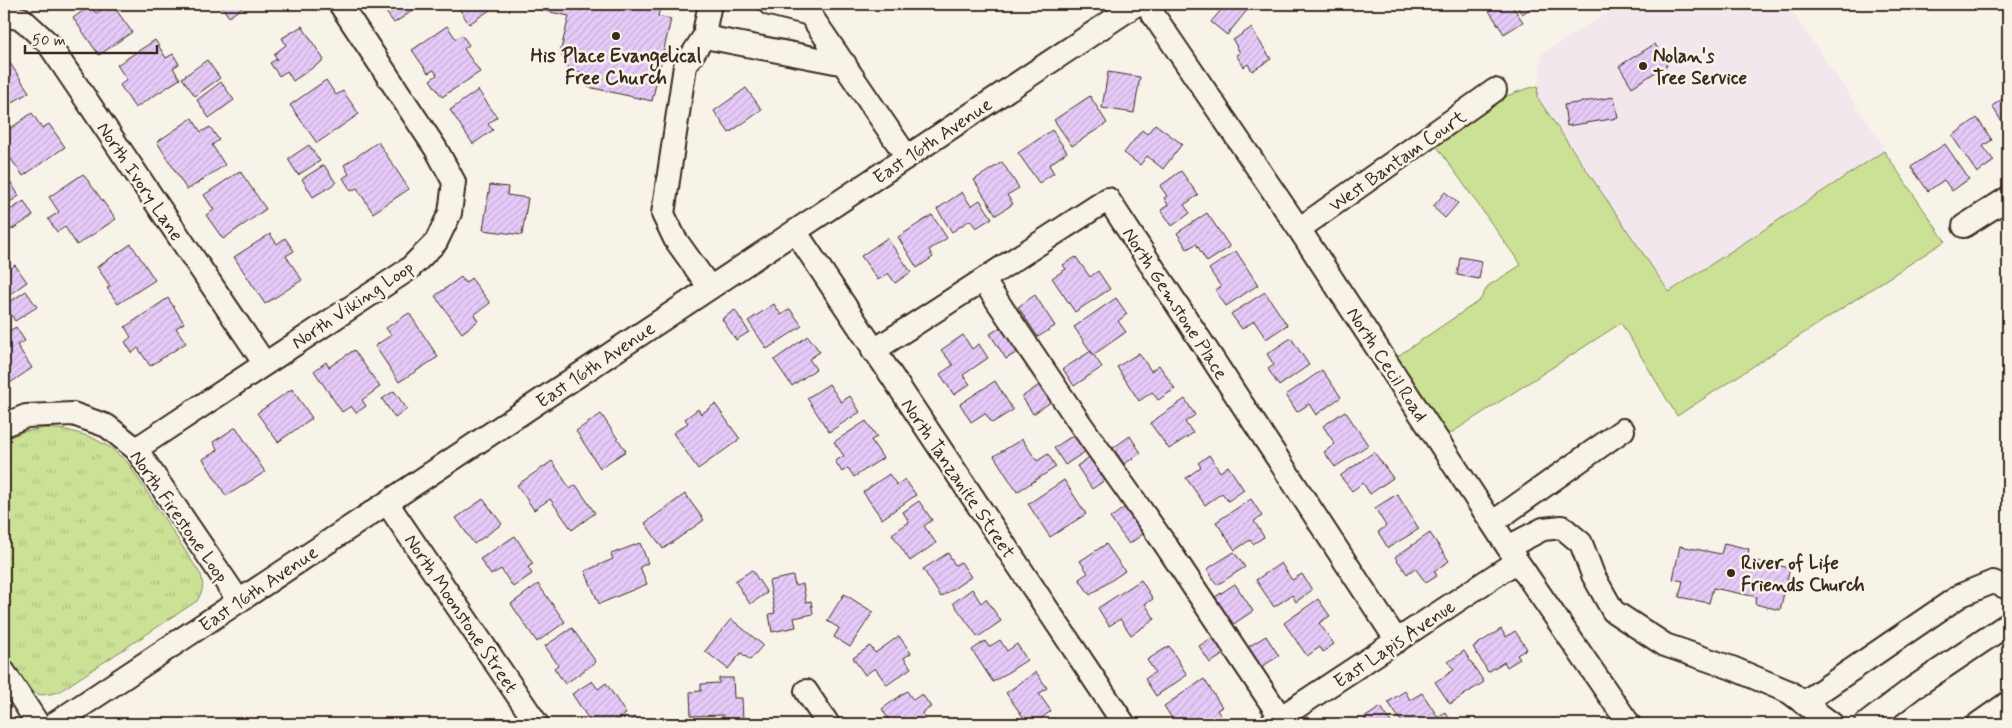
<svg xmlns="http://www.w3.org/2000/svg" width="2012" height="728" viewBox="0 0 2012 728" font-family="Mynerve,sans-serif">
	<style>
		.built { fill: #f2e7ed }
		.grass { fill: #cbe196; stroke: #83865a }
		.park { fill: url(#park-tufts); stroke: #83865a }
		.building { fill: url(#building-hatch); stroke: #3b2a1e }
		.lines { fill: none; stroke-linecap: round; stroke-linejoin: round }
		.minor-casing { stroke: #3b2a1e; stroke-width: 26 }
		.minor { stroke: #f7f3e8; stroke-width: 22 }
		.poi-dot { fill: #3b2a1e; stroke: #f7f3e8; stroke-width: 2 }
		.labels { text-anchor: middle; stroke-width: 5; stroke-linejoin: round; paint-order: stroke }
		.poi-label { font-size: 19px; font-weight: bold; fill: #3b2a1e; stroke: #f7f3e8; text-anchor: start }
		.street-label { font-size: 19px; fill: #3b2a1e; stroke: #f7f3e8 }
	</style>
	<defs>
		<pattern id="park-tufts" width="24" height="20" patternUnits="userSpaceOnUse" patternTransform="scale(1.25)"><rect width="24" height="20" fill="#cbe196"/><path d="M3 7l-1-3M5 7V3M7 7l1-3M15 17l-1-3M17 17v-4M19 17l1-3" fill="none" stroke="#afc181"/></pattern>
		<pattern id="building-hatch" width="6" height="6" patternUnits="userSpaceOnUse" patternTransform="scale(1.25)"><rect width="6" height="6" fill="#e6caf9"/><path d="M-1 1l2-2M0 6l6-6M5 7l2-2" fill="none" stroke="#c6aed5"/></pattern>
	</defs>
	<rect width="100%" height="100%" fill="#f7f3e8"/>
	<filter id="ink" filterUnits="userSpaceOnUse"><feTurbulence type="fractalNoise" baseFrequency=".02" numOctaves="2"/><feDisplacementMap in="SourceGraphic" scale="10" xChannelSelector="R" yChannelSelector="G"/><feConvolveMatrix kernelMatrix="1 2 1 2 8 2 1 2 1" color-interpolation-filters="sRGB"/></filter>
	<g filter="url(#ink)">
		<path class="built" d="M1622,4H1787L1884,146L1882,148L1884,151L1669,292L1537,96L1542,54Z"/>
		<path class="grass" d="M1538,86L1537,97L1669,292L1884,151L1945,241L1677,416L1621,323L1448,435L1395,358L1480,300L1488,286L1521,265L1433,141C1466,119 1499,94 1538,86Z"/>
		<path class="park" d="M44,428L67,430L91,437L111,448L128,463L201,575C204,586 203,591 197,601L60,691C49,695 40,697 30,691L4,652V440L22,432Z"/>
		<path class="building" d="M110,4H112L132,32L99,55L73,18L90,6L96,13Z
			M220,4H247L229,17Z
			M380,4H423L394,23Z
			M462,4H486L490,10L469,24L458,7Z
			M532,4H661L658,16L671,19L652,101L588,87L591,74L570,70L560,53L569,16L531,8Z
			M1226,4H1242L1248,9L1227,35L1211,22Z
			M1489,4H1511L1523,22L1504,34L1486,6Z
			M1515,4H1537L1522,14Z
			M302,26L324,60L293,81L287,71L279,76L270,63L277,59L274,54L286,45L282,38Z
			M447,26L456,39L462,35L469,45L464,49L480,72L442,97L430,80L437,75L434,70L428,73L412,50Z
			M1251,28L1271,59L1252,71L1248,64L1244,67L1236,55L1240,53L1233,40Z
			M155,40L166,58L173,54L179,64L173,68L180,79L135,108L120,85L127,80L117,65Z
			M1655,44L1667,65L1632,87L1619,66Z
			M6,57L29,92L4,108V58Z
			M207,60L220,78L195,96L182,78Z
			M1108,72L1140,77L1134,113L1102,108Z
			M326,80L336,95L343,91L359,114L317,143L290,105Z
			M221,82L234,100L209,118L197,100Z
			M746,88L762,110L729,133L714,111Z
			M478,90L497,117L488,124L493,130L473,144L450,110Z
			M2008,95V132L1992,106Z
			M1090,96L1107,123L1072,146L1054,120Z
			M1614,97L1618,118L1567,126L1564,105Z
			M32,113L42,128L49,124L65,147L23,176L4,149V133Z
			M192,118L201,132L210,127L219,140L212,145L225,165L187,190L157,142Z
			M1977,118L1992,140L1983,146L1994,161L1977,173L1952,136Z
			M1155,124L1182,144L1163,169L1147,156L1140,165L1124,153L1142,130L1147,134Z
			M1052,130L1067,152L1049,165L1054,173L1039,183L1018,153Z
			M378,142L409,189L373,213L357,188L351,191L343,178L349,174L344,165Z
			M1945,144L1969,179L1952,191L1944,180L1928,191L1911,167Z
			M309,145L320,161L298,175L288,159Z
			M1002,162L1019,188L1007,195L1013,204L996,215L974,180Z
			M324,165L336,183L313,197L302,179Z
			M240,171L266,209L223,239L206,215L214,210L204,195Z
			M1181,171L1198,195L1184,205L1190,213L1172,226L1161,210L1168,205L1164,198L1167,196L1160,186Z
			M83,174L116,219L77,245L65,227L57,232L48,219L59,212L49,197Z
			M10,181L19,196L4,206V185Z
			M490,185L508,187L507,195L528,198L522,235L483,230Z
			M962,192L971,206L980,200L992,218L976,228L970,220L952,232L937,209Z
			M1445,192L1458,203L1445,218L1433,207Z
			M24,201L33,216L11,230L4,219V214Z
			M1207,213L1230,247L1207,262L1196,244L1187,249L1177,233Z
			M932,215L947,238L929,250L933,257L917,268L898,237Z
			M270,234L277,244L285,238L294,251L286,256L302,280L265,304L234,257Z
			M887,238L911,272L895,283L888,273L878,280L861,256Z
			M131,244L155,280L118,304L107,288L110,286L97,267Z
			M1236,251L1258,285L1226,306L1215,290L1221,287L1209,269Z
			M1076,257L1090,277L1098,271L1110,289L1075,312L1052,278L1066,269L1063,265Z
			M1460,257L1482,261L1479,279L1457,275Z
			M15,265L27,282L4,298V273Z
			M461,277L465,283L471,278L490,303L474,315L478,321L462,333L435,296Z
			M26,291L37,307L15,321L5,305Z
			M1265,292L1287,325L1266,339L1254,321L1242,329L1231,314Z
			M1035,295L1055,326L1038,337L1018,307Z
			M168,298L184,323L176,328L186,343L150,366L138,348L132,353L125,342L131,337L125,327Z
			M1116,298L1127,314L1118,321L1126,332L1093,355L1074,327Z
			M774,304L781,315L790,309L802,326L767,349L748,321Z
			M735,310L749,332L736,340L722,319Z
			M409,313L438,357L399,382L375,346L391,335L386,328Z
			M1008,322L1024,348L1006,359L990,334Z
			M4,327L7,332L16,327L25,341L17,345L32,368L4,387Z
			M963,335L972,349L979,344L988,358L963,375L970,384L954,395L940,374L953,365L941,350Z
			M808,336L820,352L809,359L816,369L792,386L774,360Z
			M1291,338L1309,365L1279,386L1268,369L1274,365L1267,354Z
			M354,350L380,387L362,400L366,406L356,413L351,406L342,412L314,371L326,362L329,367Z
			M1091,351L1102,367L1074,386L1063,369Z
			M1139,353L1151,371L1159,365L1175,389L1158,400L1152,392L1139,401L1117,367Z
			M1322,370L1341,397L1316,415L1309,404L1297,412L1286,395Z
			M995,381L1013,410L992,423L985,413L971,422L960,404Z
			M1042,383L1054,400L1033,414L1022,397Z
			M829,384L841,402L850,396L860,412L829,432L807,398Z
			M292,389L312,418L278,442L257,413Z
			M394,391L407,409L395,418L382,399Z
			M1185,399L1195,415L1185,422L1193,433L1169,449L1150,423Z
			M715,404L740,439L698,469L673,433L688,423L685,419L698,409L701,414Z
			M1345,411L1368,445L1335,467L1324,452L1335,444L1323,426Z
			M601,414L626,451L600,468L576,431Z
			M866,421L877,437L871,440L883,458L854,477L848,468L842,472L835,461L844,456L834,442Z
			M236,427L265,472L226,496L203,459L218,450L213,442Z
			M1075,434L1086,451L1065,465L1054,448Z
			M1130,436L1141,453L1124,464L1113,448Z
			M1022,439L1037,461L1048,454L1056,467L1017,492L994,456Z
			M1374,452L1393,478L1370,494L1363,483L1352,491L1340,476Z
			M1095,453L1111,476L1092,489L1077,466Z
			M1209,455L1220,472L1228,466L1244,490L1228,501L1222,493L1205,505L1186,478L1201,467L1198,463Z
			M552,461L570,489L576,485L595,513L572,530L550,499L534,510L517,485Z
			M889,474L897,485L905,479L916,495L882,519L863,492Z
			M1064,480L1086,514L1050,537L1028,504Z
			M685,494L704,520L663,549L645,523Z
			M1397,494L1419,529L1388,548L1378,532L1386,526L1375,508Z
			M483,499L502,524L474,544L456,518Z
			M1251,499L1262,516L1254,521L1264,537L1253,544L1250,540L1235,550L1216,522Z
			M919,501L932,520L924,526L936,543L910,561L892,534L909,522L903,512Z
			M1131,503L1149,530L1129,544L1110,518Z
			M1430,533L1449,561L1434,571L1437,576L1426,583L1415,568L1407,574L1395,557Z
			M515,536L533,564L528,567L532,574L513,587L501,569L491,575L480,559Z
			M640,543L648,563L640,567L647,584L599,604L585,571L613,559L611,554Z
			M1724,543L1749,549L1747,559L1790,568L1780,610L1755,604L1757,597L1713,588L1709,603L1679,597L1683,581L1673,579L1680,546L1721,554Z
			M1106,544L1125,571L1090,595L1079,579L1088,573L1080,561Z
			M1234,552L1245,567L1217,585L1207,569Z
			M948,553L955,565L961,562L971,577L941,597L923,569Z
			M1281,563L1292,580L1302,574L1312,590L1296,602L1292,595L1274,607L1256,580Z
			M752,570L767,593L750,604L735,581Z
			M793,576L795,586L803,584L806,602L811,601L813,614L794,618L796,627L772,632L769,614L775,613L769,581Z
			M1141,580L1153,599L1145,604L1155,619L1131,635L1120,619L1109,626L1098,608Z
			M538,584L565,622L537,642L511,604Z
			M1235,584L1253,611L1232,625L1215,597Z
			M972,589L981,603L986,599L1001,621L978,637L953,603Z
			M844,594L873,612L850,647L834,637L839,628L827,621Z
			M1318,599L1330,616L1319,623L1334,644L1323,652L1320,647L1307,656L1284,623Z
			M731,619L763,645L750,660L741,653L728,669L705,651Z
			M572,628L596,662L565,684L554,668L558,665L545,646Z
			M1501,629L1506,637L1515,631L1527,649L1517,655L1520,659L1507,667L1504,662L1488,672L1473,647Z
			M899,636L911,653L904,658L911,668L887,685L875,668L865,675L853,658L870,646L875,653Z
			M1215,636L1226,653L1210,663L1199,646Z
			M1266,636L1279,656L1261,667L1248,647Z
			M1000,640L1007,651L1017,644L1027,660L993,682L972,650L985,641L989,647Z
			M1169,646L1187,675L1156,696L1145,679L1155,672L1147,660Z
			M1464,651L1484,682L1450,704L1435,682L1454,670L1448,662Z
			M1036,672L1047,688L1039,694L1051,711L1033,724H1028L1006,693Z
			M719,678H733L734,698H742L743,721L723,722V715L691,716L690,692L701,691V684L719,683Z
			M1204,679L1222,707L1217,710L1222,718L1212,724H1185L1181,718L1175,723L1164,706Z
			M592,681L598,689L606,683L626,714L611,724H592L572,694Z
			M907,691L913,700L922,694L931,707L922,713L926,719L919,724H882L889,720L882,709Z
			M1405,691L1410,700L1422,693L1438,717L1445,712L1453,724H1403L1388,702Z
			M1381,707L1392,724H1368L1364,718Z
			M635,717L640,724H625Z
			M1054,718L1059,724H1045Z"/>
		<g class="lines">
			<g class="minor-casing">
				<path id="minor" d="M710,4L705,28L710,38L845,64
					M770,4L810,14
					M803,4L907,157
					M1146,4L1299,229L1517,561L1629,724
					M4,15L22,19L48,43L265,364
					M707,32L685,66L663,214L675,239L710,288
					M1964,226L2008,198
					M1299,229L1495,90
					M795,231L1124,724
					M983,280L1079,422L1165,544L1281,718
					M873,351L1108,199L1397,641
					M4,425L26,416L73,414L107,426L136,449L239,601
					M136,449L409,269L436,242L450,213L454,182L436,149L340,4
					M387,503L537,724
					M1492,523L1623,430
					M1508,547L1543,529L1562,527L1581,543L1593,575L1613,611L1665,645L1732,668L1789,692L1832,724
					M4,672L38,724
					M806,691L828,724
					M1803,703L1961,595L1993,582L2008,588
					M54,724L1137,4
					M1271,724L1517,561
					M1866,724L1913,688L2008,624
					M1978,724L2008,703"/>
			</g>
			<use href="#minor" class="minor"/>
		</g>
	</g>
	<g class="poi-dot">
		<circle cx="616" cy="36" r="5"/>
		<circle cx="1643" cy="66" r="5"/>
		<circle cx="1731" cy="573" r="5"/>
	</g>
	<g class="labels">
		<g class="poi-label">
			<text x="616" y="62" text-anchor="middle">His Place Evangelical<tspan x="616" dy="22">Free Church</tspan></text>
			<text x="1653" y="62">Nolan's<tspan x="1653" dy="22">Tree Service</tspan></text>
			<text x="1741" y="569">River of Life<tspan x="1741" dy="22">Friends Church</tspan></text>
		</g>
		<g class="street-label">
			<text transform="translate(932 140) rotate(-34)" y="7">East 16th Avenue</text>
			<text transform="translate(1397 160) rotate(-35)" y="7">West Bantam Court</text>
			<text transform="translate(141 181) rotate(56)" y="7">North Ivory Lane</text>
			<text transform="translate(1176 303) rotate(57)" y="7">North Gemstone Place</text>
			<text transform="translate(352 304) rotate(-34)" y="7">North Viking Loop</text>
			<text transform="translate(595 364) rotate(-34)" y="7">East 16th Avenue</text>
			<text transform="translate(1388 364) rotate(57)" y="7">North Cecil Road</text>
			<text transform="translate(959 478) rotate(56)" y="7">North Tanzanite Street</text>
			<text transform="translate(180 516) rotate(55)" y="7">North Firestone Loop</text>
			<text transform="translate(258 588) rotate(-34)" y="7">East 16th Avenue</text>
			<text transform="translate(462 613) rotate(56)" y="7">North Moonstone Street</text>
			<text transform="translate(1394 643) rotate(-34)" y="7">East Lapis Avenue</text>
		</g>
	</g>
	<rect width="2012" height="728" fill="none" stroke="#f7f3e8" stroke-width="20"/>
	<rect x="10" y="10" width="1992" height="708" fill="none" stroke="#3b2a1e" stroke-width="2" filter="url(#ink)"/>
	<path d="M25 45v8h132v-8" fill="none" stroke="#3b2a1e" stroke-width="2.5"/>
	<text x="32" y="45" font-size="15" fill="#3b2a1e" stroke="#f7f3e8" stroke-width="4" paint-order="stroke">50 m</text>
</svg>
